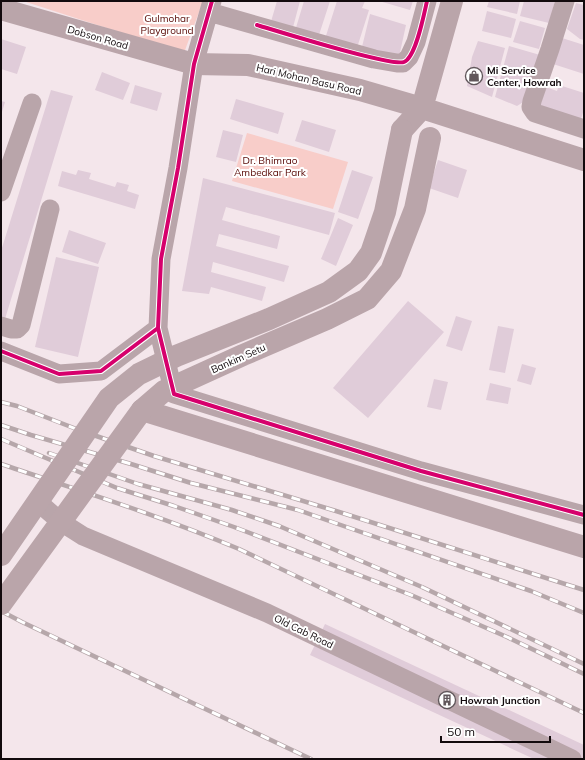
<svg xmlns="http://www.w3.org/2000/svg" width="585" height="760" viewBox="0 0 585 760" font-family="Mulish,sans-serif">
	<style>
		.green { fill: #f8cdc9 }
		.building { fill: #e0ccd9 }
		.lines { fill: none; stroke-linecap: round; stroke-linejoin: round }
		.minor { stroke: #b9a5aa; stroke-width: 19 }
		.major { stroke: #baa5aa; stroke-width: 22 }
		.rail-casing { stroke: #b6a7aa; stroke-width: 4.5 }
		.rail { stroke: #fff; stroke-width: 3; stroke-dasharray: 9; stroke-linecap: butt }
		.major-bridge { stroke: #baa5aa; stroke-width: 22 }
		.cycleway-casing { stroke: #fff; stroke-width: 6 }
		.cycleway { stroke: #d6006c; stroke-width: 4 }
		.labels { text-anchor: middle; stroke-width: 4; stroke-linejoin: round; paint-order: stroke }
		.park-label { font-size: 10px; fill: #570703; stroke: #fff }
		.street-label { font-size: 10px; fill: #120a0d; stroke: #fff }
		.poi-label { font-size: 10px; font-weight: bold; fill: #120a0d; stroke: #fff; text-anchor: start }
	</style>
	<rect width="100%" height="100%" fill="#f4e6eb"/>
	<path class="green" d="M23,1H203L184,53Z
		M247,133L348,162L333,209L232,181Z"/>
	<path class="building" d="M277,1H300L292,31L270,25Z
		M304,1H330L318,38L295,31Z
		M337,1H365L362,8L369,10L356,51L324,42Z
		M379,1H413L410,10Z
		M489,1H520L517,14L487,7Z
		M524,1H555L549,23L520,16Z
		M576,3L584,5V40L580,39L567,29Z
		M487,11L516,19L511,38L482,31Z
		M370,14L406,25L399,57L361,51Z
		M520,21L545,28L539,49L513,42Z
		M562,38L584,45V74L553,64Z
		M1,39L26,47L17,74L1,69Z
		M478,41L505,48L492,97L467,86L472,57Z
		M509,46L540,55L528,99L517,106L495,97Z
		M102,72L130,83L123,100L95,90Z
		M135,85L162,93L157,111L130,103Z
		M559,85L584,93V109L579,126L538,112L546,87L557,91Z
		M51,90L73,96L5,319L1,318V251Z
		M236,99L284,113L278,134L230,119Z
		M1,101L5,102L1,115Z
		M302,120L336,130L329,152L295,141Z
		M223,130L243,135L236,162L216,157Z
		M438,160L467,170L458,198L429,188Z
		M78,170L91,173L89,179L115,187L117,182L129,185L127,191L139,195L135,209L58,186L62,171L76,175Z
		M352,170L373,177L358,219L338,212Z
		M203,178L335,213L329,235L226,207L222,220L280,236L277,249L219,234L216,246L289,266L284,282L213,262L211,272L266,287L262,301L211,287L209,294L182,291Z
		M338,218L353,225L336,266L321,259Z
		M69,230L106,243L98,264L62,252Z
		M56,257L99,267L78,357L35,347Z
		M408,301L444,332L368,418L333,388Z
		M456,316L472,321L462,351L446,346Z
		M498,326L514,329L505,373L489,370Z
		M522,364L536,368L531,385L517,381Z
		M434,379L448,382L441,410L427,407Z
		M490,383L511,388L508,404L486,400Z
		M325,624L584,745V759H534L310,655Z"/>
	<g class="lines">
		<path class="minor" d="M212,1L194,64L178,168L161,259L158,328L174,394L421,471L584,515
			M565,1L550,49L532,101L531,107L535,113L584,129
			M209,12L374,59L397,63H403L409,57L416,42L427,1
			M1,192L32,103
			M1,326L11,329H17L21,325L50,209
			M1,351L59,374L101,371L158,328
			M38,502L61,522L83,536L267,613L572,759"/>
		<path class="major" d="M1,9L194,64L248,65L360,90L422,108L584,160
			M402,130L422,108L452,1
			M142,410L584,547"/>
		<g class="rail-casing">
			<path id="rail" d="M1,402L17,406L79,430L154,456L336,511L584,590
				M1,425L31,435L131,464L191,483L298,510L335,523L531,591L584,613
				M1,439L117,488L174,506L234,527L411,595L507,637L584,674
				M49,453L138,484L232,510L279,526L422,587L584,664
				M1,464C81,491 161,516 239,549L584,713
				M1,611L22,622L311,759"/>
		</g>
		<use href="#rail" class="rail"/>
		<path class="major-bridge" d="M1,555L109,398L139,374L176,356L269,319L329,292L358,271L371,253L385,212L402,130
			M1,604L142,410L164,391L243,355L327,319L367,299L391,271L415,209L430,138"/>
		<g class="cycleway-casing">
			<path id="cycleway" d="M212,1L194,64L178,168L161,259L158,328L174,394L421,471L584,515
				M257,25C277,31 392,67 404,62C416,57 424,14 427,1
				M1,351L59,374L101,371L158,328"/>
		</g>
		<use href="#cycleway" class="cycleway"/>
	</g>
	<defs>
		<g id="shop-ring" transform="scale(0.9)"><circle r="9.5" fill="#fff" stroke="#61575b" stroke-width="1.5"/><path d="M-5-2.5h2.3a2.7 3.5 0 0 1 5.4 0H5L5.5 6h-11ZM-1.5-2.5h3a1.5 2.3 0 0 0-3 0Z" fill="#61575b"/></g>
		<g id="building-ring" transform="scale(0.9)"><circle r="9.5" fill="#fff" stroke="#61575b" stroke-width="1.5"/><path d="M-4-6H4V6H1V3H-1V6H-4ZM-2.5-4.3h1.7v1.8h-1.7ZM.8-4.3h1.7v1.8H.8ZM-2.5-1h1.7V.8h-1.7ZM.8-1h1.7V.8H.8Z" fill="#61575b"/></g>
	</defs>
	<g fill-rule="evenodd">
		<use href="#shop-ring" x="474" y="76"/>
		<use href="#building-ring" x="447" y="700"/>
	</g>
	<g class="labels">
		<g class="park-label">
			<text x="167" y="22">Gulmohar<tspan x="167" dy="12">Playground</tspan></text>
			<text x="270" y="164">Dr. Bhimrao<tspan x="270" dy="12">Ambedkar Park</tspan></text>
		</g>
		<g class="street-label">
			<text transform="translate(98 37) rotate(16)" y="4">Dobson Road</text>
			<text transform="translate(309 79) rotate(13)" y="4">Hari Mohan Basu Road</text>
			<text transform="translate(238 358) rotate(-24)" y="4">Bankim Setu</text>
			<text transform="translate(304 631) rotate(26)" y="4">Old Cab Road</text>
		</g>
		<g class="poi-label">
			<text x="487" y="74">Mi Service<tspan x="487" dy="12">Center, Howrah</tspan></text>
			<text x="460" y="704">Howrah Junction</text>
		</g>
	</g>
	<rect width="585" height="760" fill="none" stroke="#120a0d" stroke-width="4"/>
	<path d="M441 736v6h109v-6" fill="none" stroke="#120a0d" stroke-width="2"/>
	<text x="447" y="736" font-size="12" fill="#120a0d" stroke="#ffffff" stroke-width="3" paint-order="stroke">50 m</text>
</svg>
